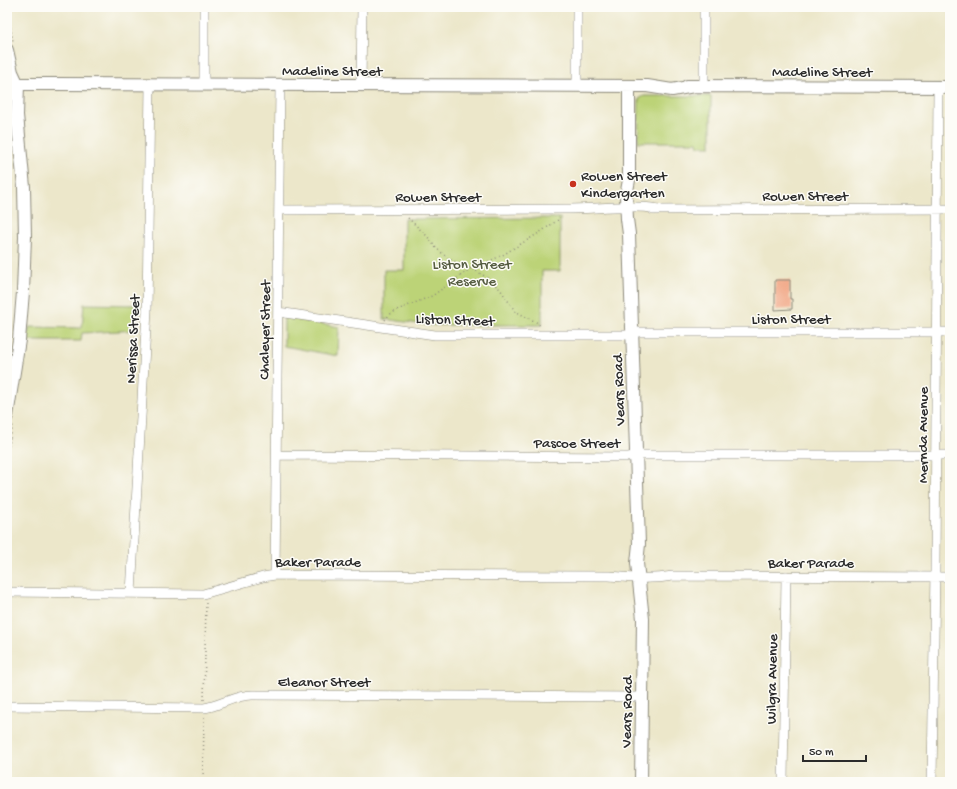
<svg xmlns="http://www.w3.org/2000/svg" width="957" height="789" viewBox="0 0 957 789" font-family="'Gochi Hand',sans-serif">
	<style>
		.green { fill: #bcd377; stroke: #747f51 }
		.building { fill: #f2ab8b }
		.lines { fill: none; stroke-linecap: round; stroke-linejoin: round }
		.minor-casing { stroke: #8c897a; stroke-width: 10 }
		.tertiary-casing { stroke: #8c897a; stroke-width: 14 }
		.path { stroke: #8c897a; stroke-width: 1.5; stroke-dasharray: 1 3; stroke-linecap: butt }
		.minor { stroke: #fff; stroke-width: 9 }
		.tertiary { stroke: #fff; stroke-width: 12 }
		.poi-dot { fill: #c8321e; stroke: #fdfcf7; stroke-width: 1.5 }
		.labels { text-anchor: middle; stroke-width: 3; stroke-linejoin: round; paint-order: stroke }
		.street-label { font-size: 15px; fill: #2b2b2b; stroke: #fdfcf7 }
		.poi-label { font-size: 15px; fill: #2b2b2b; stroke: #fdfcf7; text-anchor: start }
		.park-label { font-size: 15px; fill: #565d42; stroke: #fdfcf7 }
	</style>
	<rect width="100%" height="100%" fill="#fdfcf7"/>
	<filter id="ink" filterUnits="userSpaceOnUse"><feTurbulence type="fractalNoise" baseFrequency=".025" numOctaves="2"/><feDisplacementMap in="SourceGraphic" scale="8" xChannelSelector="R" yChannelSelector="G"/><feConvolveMatrix kernelMatrix="1 2 1 2 8 2 1 2 1" color-interpolation-filters="sRGB"/></filter>
	<filter id="wash" filterUnits="userSpaceOnUse"><feTurbulence type="fractalNoise" baseFrequency=".012" numOctaves="4" result="noise"/><feDisplacementMap in="SourceGraphic" scale="16" xChannelSelector="R" yChannelSelector="G"/><feGaussianBlur stdDeviation="0.9" result="paint"/><feColorMatrix in="noise" values="0 0 0 0 0 0 0 0 0 0 0 0 0 0 0 0 0 1.4 0 .05"/><feComposite in="paint" operator="in"/></filter>
	<g filter="url(#wash)">
		<rect width="100%" height="100%" fill="#ece7ca"/>
		<path class="green" d="M644,96H711V146H698L697,142H638L639,99Z
			M560,218V271H542V325H427L384,319V270H404V219Z
			M84,304L138,305L137,330L82,333L81,341H28L29,327L82,328Z
			M284,317L339,327L338,356L284,346Z"/>
		<g id="blocks">
			<path class="building" d="M775,280H790V299H792V309L775,310Z"/>
		</g>
	</g>
	<g filter="url(#ink)">
		<use href="#blocks" fill-opacity="0" stroke="#8c897a" stroke-width="1"/>
		<g class="lines">
			<g class="minor-casing">
				<path id="minor" d="M204,85V7
					M361,86L362,7
					M577,86V7
					M704,86V7
					M279,210L565,209C596,209 628,204 659,209
					M653,210L950,209
					M278,312L435,335H632
					M632,332H950
					M277,455L628,457L641,455H950
					M275,575L280,86
					M7,592L203,594L263,577L275,575L608,576C630,578 651,580 673,576L950,577
					M131,593L147,311L150,85
					M7,706L204,708C220,706 235,695 252,695L642,697
					M783,782L786,576
					M932,782L935,569L938,87"/>
			</g>
			<g class="tertiary-casing">
				<path id="tertiary" d="M7,50L12,72L18,85L17,115L24,187L25,237L23,292L19,340L7,416
					M629,86V180L626,196L627,219L629,234L639,544L637,563L643,619L641,782
					M687,86L950,87
					M11,87L21,84H54L647,86L672,90L694,86"/>
			</g>
			<path class="path" d="M7,8L13,41
				M408,218L427,236L436,248L449,259L476,271L486,277L500,289L515,311L538,323L540,326
				M385,320L389,315L397,310L432,296L470,269L501,256L539,233L558,220L559,217
				M7,454L13,425
				M204,700L206,602
				M203,782L204,716"/>
			<use href="#minor" class="minor"/>
			<use href="#tertiary" class="tertiary"/>
		</g>
	</g>
	<circle class="poi-dot" cx="573" cy="184" r="4"/>
	<g class="labels">
		<g class="street-label">
			<text x="332" y="75">Madeline Street</text>
			<text x="822" y="76">Madeline Street</text>
			<text x="805" y="200">Rowen Street</text>
			<text x="438" y="201">Rowen Street</text>
			<text x="791" y="323">Liston Street</text>
			<text transform="translate(455 319) rotate(2)" y="5">Liston Street</text>
			<text transform="translate(264 330) rotate(-89)" y="5">Chaleyer Street</text>
			<text transform="translate(132 339) rotate(-87)" y="5">Nerissa Street</text>
			<text transform="translate(618 390) rotate(-92)" y="5">Vears Road</text>
			<text transform="translate(922 435) rotate(-90)" y="5">Mernda Avenue</text>
			<text x="577" y="447">Pascoe Street</text>
			<text x="318" y="566">Baker Parade</text>
			<text x="811" y="567">Baker Parade</text>
			<text transform="translate(771 679) rotate(-89)" y="5">Wilgra Avenue</text>
			<text x="324" y="686">Eleanor Street</text>
			<text transform="translate(626 712) rotate(-89)" y="5">Vears Road</text>
		</g>
		<g class="poi-label">
			<text x="581" y="180">Rowen Street<tspan x="581" dy="17">Kindergarten</tspan></text>
		</g>
		<g class="park-label">
			<text x="472" y="268">Liston Street<tspan x="472" dy="17">Reserve</tspan></text>
		</g>
	</g>
	<rect width="957" height="789" fill="none" stroke="#fdfcf7" stroke-width="24"/>
	<path d="M803 755v6h63v-6" fill="none" stroke="#2b2b2b" stroke-width="2"/>
	<text x="809" y="755" font-size="12" fill="#2b2b2b" stroke="#fdfcf7" stroke-width="3" paint-order="stroke">50 m</text>
</svg>
